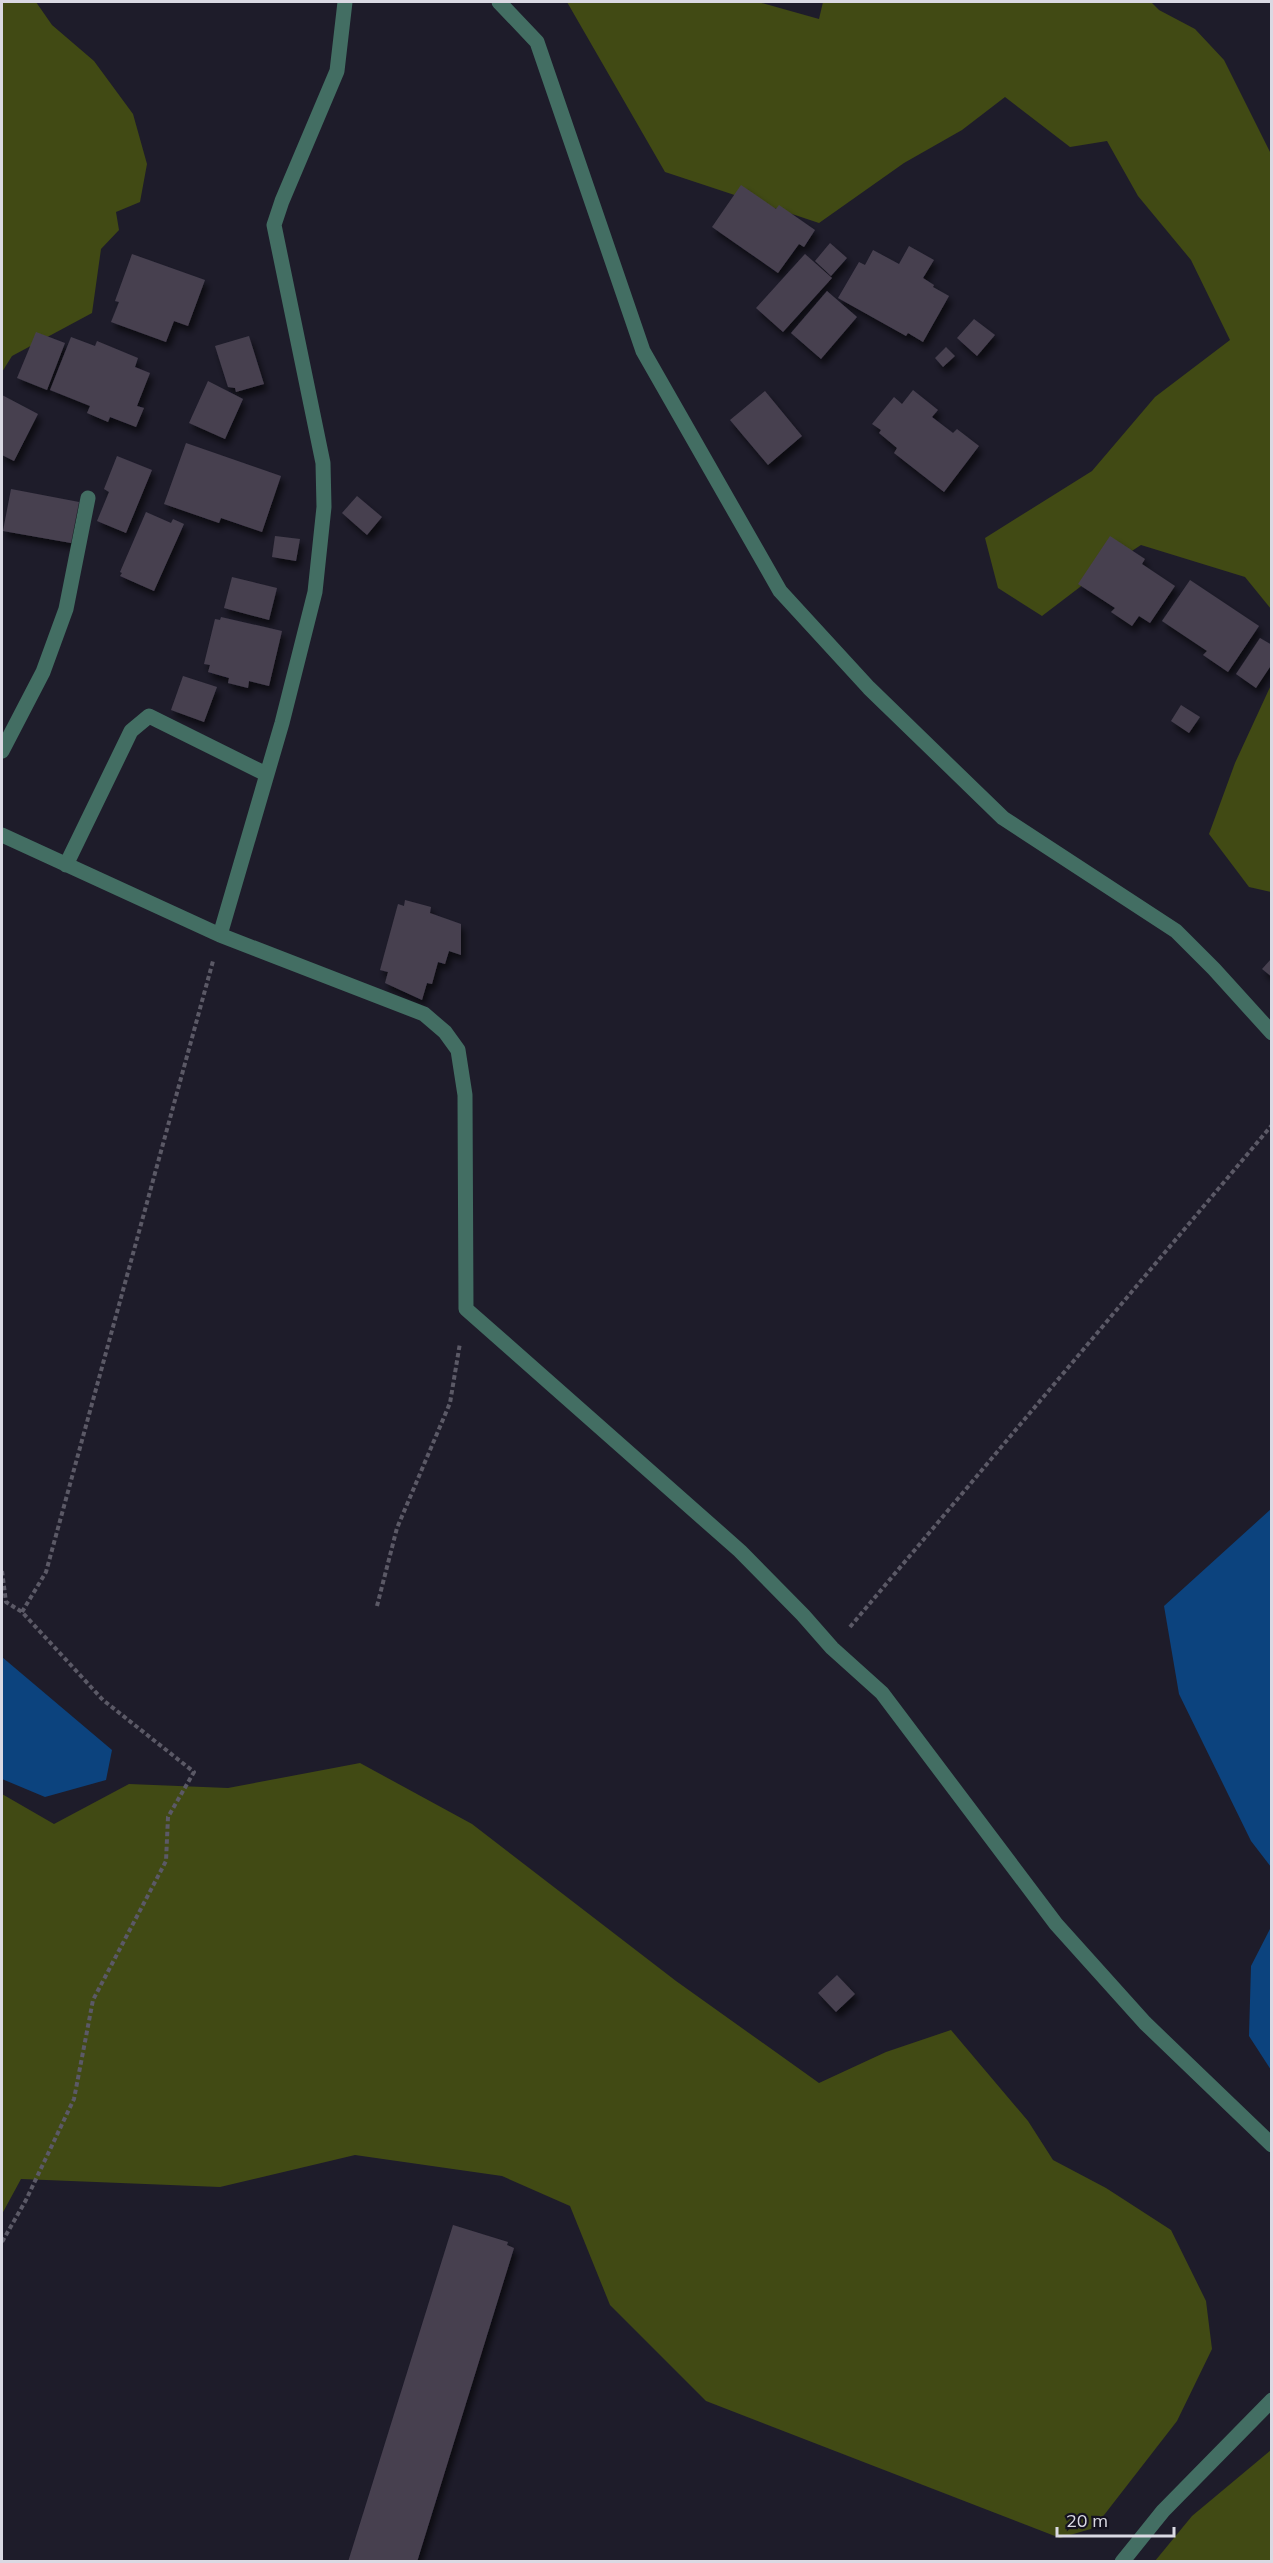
<svg xmlns="http://www.w3.org/2000/svg" width="1273" height="2563" viewBox="0 0 1273 2563" font-family="Mulish,sans-serif">
	<style>
		.green { fill: #414a14 }
		.water { fill: #0c437e }
		.building { fill: #474050; filter: url(#shadow) }
		.lines { fill: none; stroke-linecap: round; stroke-linejoin: round }
		.path { stroke: #5b5966; stroke-width: 4; stroke-dasharray: 4.5 3; stroke-linecap: butt }
		.minor { stroke: #436e63; stroke-width: 15 }
	</style>
	<defs>
		<filter id="shadow"><feDropShadow dx="3.5" dy="6" stdDeviation="3" flood-color="#0009"/></filter>
	</defs>
	<rect width="100%" height="100%" fill="#1e1c2a"/>
	<path class="green" d="M2,2H36L52,25L94,61L133,114L147,164L140,202L116,212L119,230L101,249L92,313L12,356L2,372Z
		M567,2H758L819,19L823,2H1151L1159,10L1195,29L1224,60L1271,154V609L1245,577L1141,545L1101,571L1042,616L998,588L985,538L1092,471L1155,397L1230,340L1191,260L1138,196L1107,141L1070,147L1005,97L962,130L904,163L819,223L665,172Z
		M1271,685V892L1249,887L1209,834L1235,763Z
		M360,1763L472,1824L676,1981L819,2083L886,2052L951,2030L1028,2121L1053,2160L1106,2188L1171,2230L1206,2301L1212,2349L1177,2421L1094,2528L1060,2538L706,2401L610,2305L570,2206L502,2176L355,2155L220,2187L21,2179L2,2214V1794L54,1824L129,1784L228,1788Z
		M1271,2450V2561H1155L1192,2516Z"/>
	<path class="water" d="M1271,1509V1867L1251,1841L1179,1694L1164,1606Z
		M2,1657L112,1750L106,1780L45,1797L2,1779Z
		M1271,1927V2070L1249,2036L1251,1966Z"/>
	<path class="building" d="M741,185L776,209L779,205L815,230L804,247L799,244L778,273L712,227Z
		M830,243L847,258L831,276L815,261Z
		M909,246L934,260L923,278L934,285L933,287L949,296L923,342L908,333L906,336L838,298L859,262L865,265L873,250L899,264Z
		M132,254L205,280L188,326L174,321L166,342L111,322L119,302L115,301Z
		M805,254L832,278L783,332L756,308Z
		M827,291L857,317L821,359L791,333Z
		M974,319L995,335L977,356L957,338Z
		M36,332L65,343L47,390L17,378Z
		M249,336L264,384L236,392L235,388L228,387L215,346Z
		M71,337L95,346L97,341L138,358L135,367L150,373L137,406L144,408L136,427L110,417L108,422L87,413L90,406L50,390Z
		M946,347L955,356L943,367L935,358Z
		M208,381L243,399L225,439L189,423Z
		M913,390L938,410L932,417L953,433L957,429L979,446L944,492L894,453L897,448L879,433L881,430L872,424L894,397L902,404Z
		M765,391L802,436L768,465L730,420Z
		M2,395L38,414L14,461L2,455Z
		M186,443L281,476L262,532L221,518L219,523L164,504Z
		M117,456L152,470L126,533L97,521L109,492L104,489Z
		M11,489L79,502L71,543L3,531Z
		M357,496L382,517L367,535L342,513Z
		M146,512L171,523L173,519L184,524L154,591L120,576L122,573L120,572Z
		M275,536L300,539L296,561L272,557Z
		M1110,536L1145,559L1142,564L1175,586L1150,623L1139,616L1132,626L1111,612L1115,608L1078,584Z
		M232,577L277,588L269,620L224,608Z
		M1190,580L1259,626L1228,672L1203,655L1207,651L1162,621Z
		M221,617L282,631L269,686L249,681L248,688L228,683L229,678L208,672L210,665L204,664L215,619L220,620Z
		M1260,638L1272,645V664L1256,688L1236,674Z
		M183,676L217,687L204,722L171,710Z
		M1181,705L1200,717L1189,733L1171,721Z
		M405,900L431,907L430,913L461,924V955L449,951L445,964L438,962L432,984L427,983L422,1000L385,983L388,972L380,970L398,904L404,906Z
		M1272,958V977L1262,969Z
		M837,1975L855,1994L836,2012L818,1993Z
		M453,2225L508,2242L507,2245L514,2248L417,2562H348Z"/>
	<g class="lines">
		<path class="path" d="M2,1571L6,1602L22,1612L103,1700L194,1772L168,1817L166,1861L93,2000L74,2099L26,2200L2,2242
			M377,1606L397,1528L450,1403L460,1343
			M22,1612L46,1572L213,961
			M850,1627L1272,1125"/>
		<path class="minor" d="M499,2L537,42L643,351L780,591L869,688L1003,818L1176,931L1214,969L1272,1033
			M2,751L43,672L66,609L88,498
			M2,835L220,935L424,1014L445,1032L458,1050L465,1095L466,1309L740,1551L803,1615L832,1648L882,1693L1056,1924L1145,2023L1272,2145
			M66,865L131,731L149,716L266,774
			M220,935L282,723L315,592L324,507L323,463L274,225L282,201L337,71L345,2
			M1122,2562L1163,2511L1272,2400"/>
	</g>
	<rect width="1273" height="2563" fill="none" stroke="#dad9e3" stroke-width="6"/>
	<path d="M1057 2527v9h117v-9" fill="none" stroke="#dad9e3" stroke-width="3"/>
	<text x="1066" y="2527" font-size="18" fill="#dad9e3" stroke="#151220" stroke-width="4.5" paint-order="stroke">20 m</text>
</svg>
